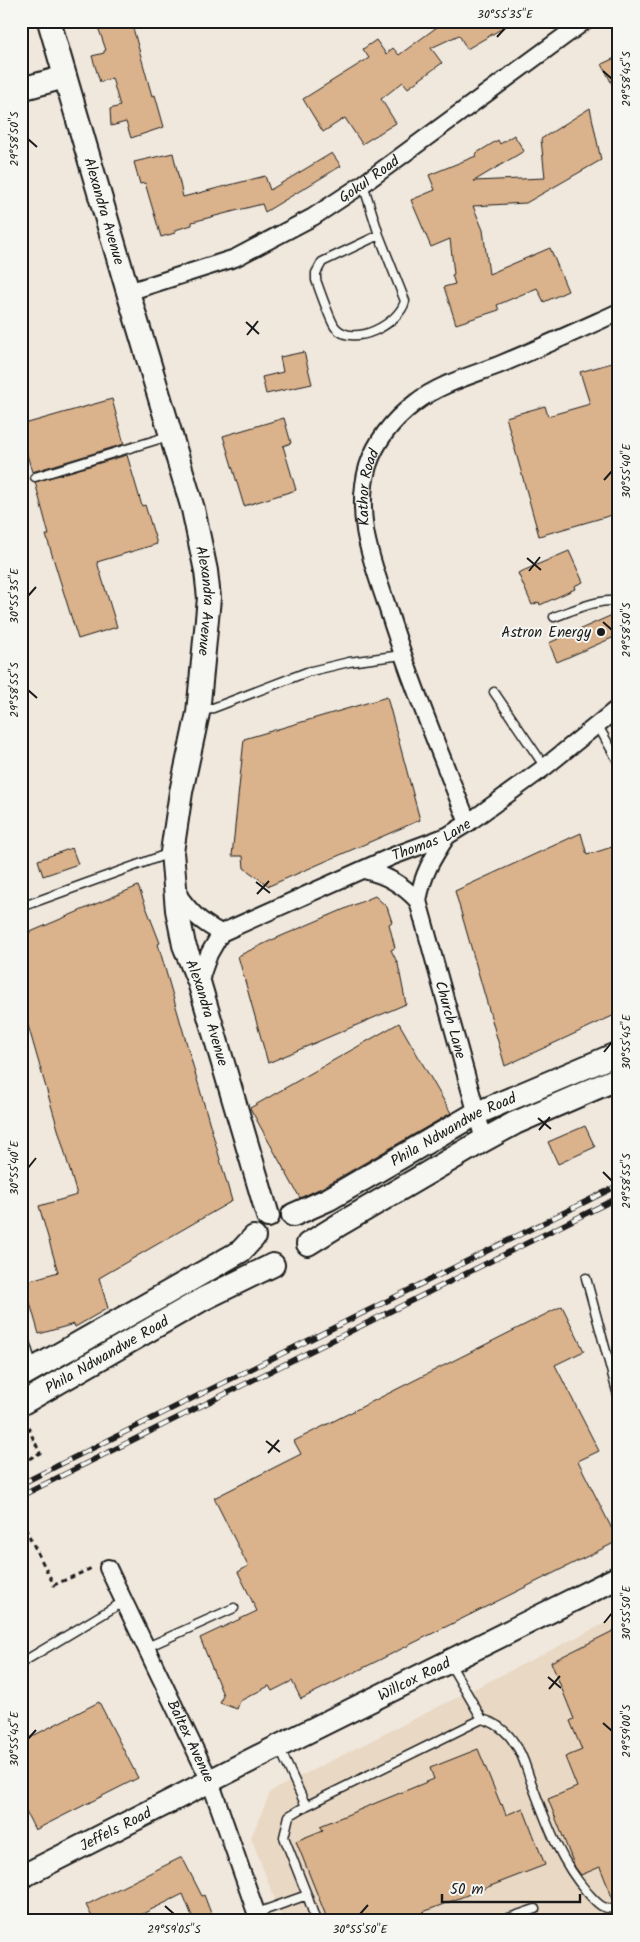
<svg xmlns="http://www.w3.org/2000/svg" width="640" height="1942" viewBox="0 0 640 1942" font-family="Kalam,sans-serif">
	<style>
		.built { fill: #e9d8c4 }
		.building { fill: #dab28b; stroke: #1c1c1c }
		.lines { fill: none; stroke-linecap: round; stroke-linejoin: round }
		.lane-casing { stroke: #1c1c1c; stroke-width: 11 }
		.street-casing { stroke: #1c1c1c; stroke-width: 20 }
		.secondary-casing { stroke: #1c1c1c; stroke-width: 26 }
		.path { stroke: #1c1c1c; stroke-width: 3; stroke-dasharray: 5 4; stroke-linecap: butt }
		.lane { stroke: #f6f6f2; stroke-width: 8 }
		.street { stroke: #f6f6f2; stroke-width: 16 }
		.secondary { stroke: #f6f6f2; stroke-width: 22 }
		.rail-casing { stroke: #1c1c1c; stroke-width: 5.5 }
		.rail { stroke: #f6f6f2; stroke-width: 4; stroke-dasharray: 11; stroke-linecap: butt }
		.ticks { fill: none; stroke: #1c1c1c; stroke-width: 2 }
		.poi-dot { fill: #1c1c1c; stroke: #f6f6f2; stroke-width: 2 }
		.labels { text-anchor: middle; stroke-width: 4; stroke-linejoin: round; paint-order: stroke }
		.street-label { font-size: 15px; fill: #1c1c1c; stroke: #f6f6f2 }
		.poi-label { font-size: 15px; fill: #1c1c1c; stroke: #f6f6f2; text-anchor: end }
		.neatline { fill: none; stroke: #1c1c1c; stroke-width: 2 }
		.ticks-label { font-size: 12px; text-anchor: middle; fill: #1c1c1c }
	</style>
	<rect width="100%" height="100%" fill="#f0e8dd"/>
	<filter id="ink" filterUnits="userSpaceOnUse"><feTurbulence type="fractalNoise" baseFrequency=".02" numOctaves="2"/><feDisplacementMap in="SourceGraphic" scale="10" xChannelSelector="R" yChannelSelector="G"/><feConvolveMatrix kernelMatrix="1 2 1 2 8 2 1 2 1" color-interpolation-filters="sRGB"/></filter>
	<g filter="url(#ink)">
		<path class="built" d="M619,1616V1921H283L251,1837L271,1791Z"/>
		<path class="building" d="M96,21H131L152,96L155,95L164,127L131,138L126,122L111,126L110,109L120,106L112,78L100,82L92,56L104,53V51L106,50Z
			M434,21H515L467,49L459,35L431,48L442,63L408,88L403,82L381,99L396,123L362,144L345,118L323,132L303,99L369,58L363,49L376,40L386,54L393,48L399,55L437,27Z
			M619,56V98L602,64Z
			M590,108L601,160L526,203L473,206L483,230L489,274L550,248L568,291L544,302L537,288L497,305L499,310L456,324L444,287L455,284L452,275L454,274L450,239L431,247L411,200L435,190L429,175L476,156L475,154L498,140L500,144L514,135L524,151L474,181L545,178L541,139Z
			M173,153L183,197L265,176L270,190L332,153L341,166L265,212L262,204L192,222V225L175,230V233L161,237L145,183L140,184L134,162Z
			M304,352L312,384L266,394L262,377L283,372L280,357Z
			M619,361V513L539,536L506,417L545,406L548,416L590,404L580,372Z
			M112,399L124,444L32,472L21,434V425Z
			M284,418L291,443L283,446L296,490L244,506L223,436Z
			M127,455L142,506L145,505L157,544L97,562L117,627L78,639L46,535H49L35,482Z
			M569,551L583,582L574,586L575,589L540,605L539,602L532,605L518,573Z
			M619,612V635L557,662L549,643Z
			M387,697L420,820L269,886L244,868L243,856H232L244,739Z
			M581,833L587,855L612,847L619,869V1013L505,1066L455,891Z
			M72,848L78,864L43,876L38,860Z
			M138,886L160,943L158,944L232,1201L99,1278L108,1308L75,1327L74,1324L39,1334L24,1282L58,1272L39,1206L77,1195L21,1001V936Z
			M375,896L387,907L392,922L389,924L395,948L391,950L398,964L406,1004L268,1063L238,956L272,940Z
			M399,1023L451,1113L323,1187L300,1198L250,1108Z
			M585,1126L595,1147L558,1164L548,1142Z
			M562,1306L584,1351L555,1365L599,1451L578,1461L618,1541L301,1699L292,1681L272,1691L269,1686L240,1701L237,1709L220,1703L223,1695L200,1638L257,1611L238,1572L248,1566L214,1498L301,1454L294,1441Z
			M619,1628V1901L614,1902L600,1867L581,1875L575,1867L548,1799L577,1787L565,1757L582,1750L570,1721L574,1719L551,1662Z
			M99,1702L138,1778L35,1830L21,1802V1742Z
			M478,1749L501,1805L502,1804L506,1815L523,1808L545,1865L423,1912L424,1915L408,1921H328L296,1841L323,1830L320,1826L434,1779L430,1768Z
			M182,1857L202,1896L204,1895L214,1921H194L183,1894L128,1921H94L86,1905Z"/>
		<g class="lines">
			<g class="lane-casing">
				<path id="lane" d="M363,184L379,235L405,301C400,323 353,349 335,327C330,320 320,291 316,280V273L322,262L379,235
					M35,477L169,436
					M554,617C574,610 596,599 619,601
					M494,692L545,767
					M200,713L307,672L349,662L402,655
					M597,724L619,763
					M21,907L170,853
					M586,1278L619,1399
					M21,1330L33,1367
					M145,1648L234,1608
					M449,1662L482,1719
					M21,1663L123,1602
					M279,1747L306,1806L482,1719C497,1723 507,1731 515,1744C524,1755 527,1773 533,1787C547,1824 560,1861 587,1892C597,1903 603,1912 619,1907
					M307,1895L316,1921
					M257,1913L307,1895L284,1837L289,1816L306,1806
					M500,1921L535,1909"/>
			</g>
			<g class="street-casing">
				<g id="street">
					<path id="s1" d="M128,292L235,258L313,217L363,184L585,21"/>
					<path id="s2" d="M468,823C439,750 409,678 386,603C378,579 369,555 365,530C362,510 362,486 368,466C376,441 394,419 415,403C439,384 473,375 501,364C540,348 579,330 619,312"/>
					<path id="s3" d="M447,836C432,859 423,873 418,901L484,1140"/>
					<path d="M364,870C386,875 402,884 418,901"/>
					<path d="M176,892C190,912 199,921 221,933"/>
					<path id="s4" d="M199,982L209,954L221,933L393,856L447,836L468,823L545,767L619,707"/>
					<path id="s5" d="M108,1568L210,1781L259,1921"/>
				</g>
			</g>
			<g class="secondary-casing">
				<g id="secondary">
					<path id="s6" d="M49,21L128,292L193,509L206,571L209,598L198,713L181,792L172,852L177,910L184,945L199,982L268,1216"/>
					<path d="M21,89L65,77"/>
					<path id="s7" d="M293,1215L329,1199L475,1114L619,1053"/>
					<path d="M308,1244L342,1223L484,1140L515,1123L619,1078"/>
					<path d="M21,1376L241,1251L254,1237"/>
					<path id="s8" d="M21,1404L203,1299L273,1265"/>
					<path id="s9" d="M21,1877L279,1746L619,1577"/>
				</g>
			</g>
			<path class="path" d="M21,1463L40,1453L25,1421
				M21,1520L54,1585L92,1568"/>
			<use href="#lane" class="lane"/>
			<use href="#street" class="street"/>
			<use href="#secondary" class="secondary"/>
			<g class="rail-casing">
				<path id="rail" d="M21,1484L619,1185
					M21,1496L619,1197"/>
			</g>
			<use href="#rail" class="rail"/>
		</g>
	</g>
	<path class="ticks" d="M497,37L505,28M603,71L612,79M28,139L37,147M246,322L259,334M247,335L258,321M604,480L612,471M527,558L541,570M529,571L540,557M28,596L36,587M603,622L612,630M28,690L37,698M256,882L270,893M257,894L269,881M604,1052L612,1042M538,1118L551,1129M539,1130L550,1117M28,1168L36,1158M603,1172L612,1181M266,1441L280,1452M268,1453L279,1440M604,1623L612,1613M548,1677L561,1688M549,1689L560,1676M603,1723L612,1731M28,1739L36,1730M165,1906L174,1914M360,1914L368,1905"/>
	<circle class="poi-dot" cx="601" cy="632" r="5"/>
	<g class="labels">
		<g class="street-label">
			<text dy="5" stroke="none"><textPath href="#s1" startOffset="268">Gokul Road</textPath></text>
			<text dy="5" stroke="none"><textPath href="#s6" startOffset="198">Alexandra Avenue</textPath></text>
			<text dy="5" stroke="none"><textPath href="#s2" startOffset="354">Kathor Road</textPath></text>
			<text dy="5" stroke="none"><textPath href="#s6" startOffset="602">Alexandra Avenue</textPath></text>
			<text dy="5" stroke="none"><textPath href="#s4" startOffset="284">Thomas Lane</textPath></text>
			<text dy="5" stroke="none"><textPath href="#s6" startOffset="1022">Alexandra Avenue</textPath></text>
			<text dy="5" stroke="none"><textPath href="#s3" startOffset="195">Church Lane</textPath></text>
			<text dy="5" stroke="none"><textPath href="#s7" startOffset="182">Phila Ndwandwe Road</textPath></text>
			<text dy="5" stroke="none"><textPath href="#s8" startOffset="99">Phila Ndwandwe Road</textPath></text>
			<text dy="5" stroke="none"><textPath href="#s9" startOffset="440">Willcox Road</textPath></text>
			<text dy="5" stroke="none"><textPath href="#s5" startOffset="192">Baltex Avenue</textPath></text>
			<text dy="5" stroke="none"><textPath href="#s9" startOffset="106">Jeffels Road</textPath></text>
		</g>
		<g class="poi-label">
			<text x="591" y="637">Astron Energy</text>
		</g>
	</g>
	<rect width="640" height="1942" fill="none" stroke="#f6f6f2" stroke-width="55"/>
	<path d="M442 1894v8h138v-8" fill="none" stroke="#1c1c1c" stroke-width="2.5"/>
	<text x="450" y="1894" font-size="15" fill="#1c1c1c" stroke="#f6f6f2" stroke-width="4" paint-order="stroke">50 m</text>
	<rect x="28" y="28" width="584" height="1886" class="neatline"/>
	<g class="ticks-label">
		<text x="505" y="18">30°55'35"E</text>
		<text transform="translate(626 79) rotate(-90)" y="4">29°58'45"S</text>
		<text transform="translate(14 139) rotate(-90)" y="4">29°58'50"S</text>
		<text transform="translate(626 471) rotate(-90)" y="4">30°55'40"E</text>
		<text transform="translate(14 596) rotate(-90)" y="4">30°55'35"E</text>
		<text transform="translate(626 630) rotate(-90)" y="4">29°58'50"S</text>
		<text transform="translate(14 690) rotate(-90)" y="4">29°58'55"S</text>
		<text transform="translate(626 1042) rotate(-90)" y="4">30°55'45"E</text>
		<text transform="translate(14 1168) rotate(-90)" y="4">30°55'40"E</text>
		<text transform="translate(626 1181) rotate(-90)" y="4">29°58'55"S</text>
		<text transform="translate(626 1613) rotate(-90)" y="4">30°55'50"E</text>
		<text transform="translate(626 1731) rotate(-90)" y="4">29°59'00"S</text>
		<text transform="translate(14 1739) rotate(-90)" y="4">30°55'45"E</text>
		<text x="174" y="1933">29°59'05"S</text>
		<text x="360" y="1933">30°55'50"E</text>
	</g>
</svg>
